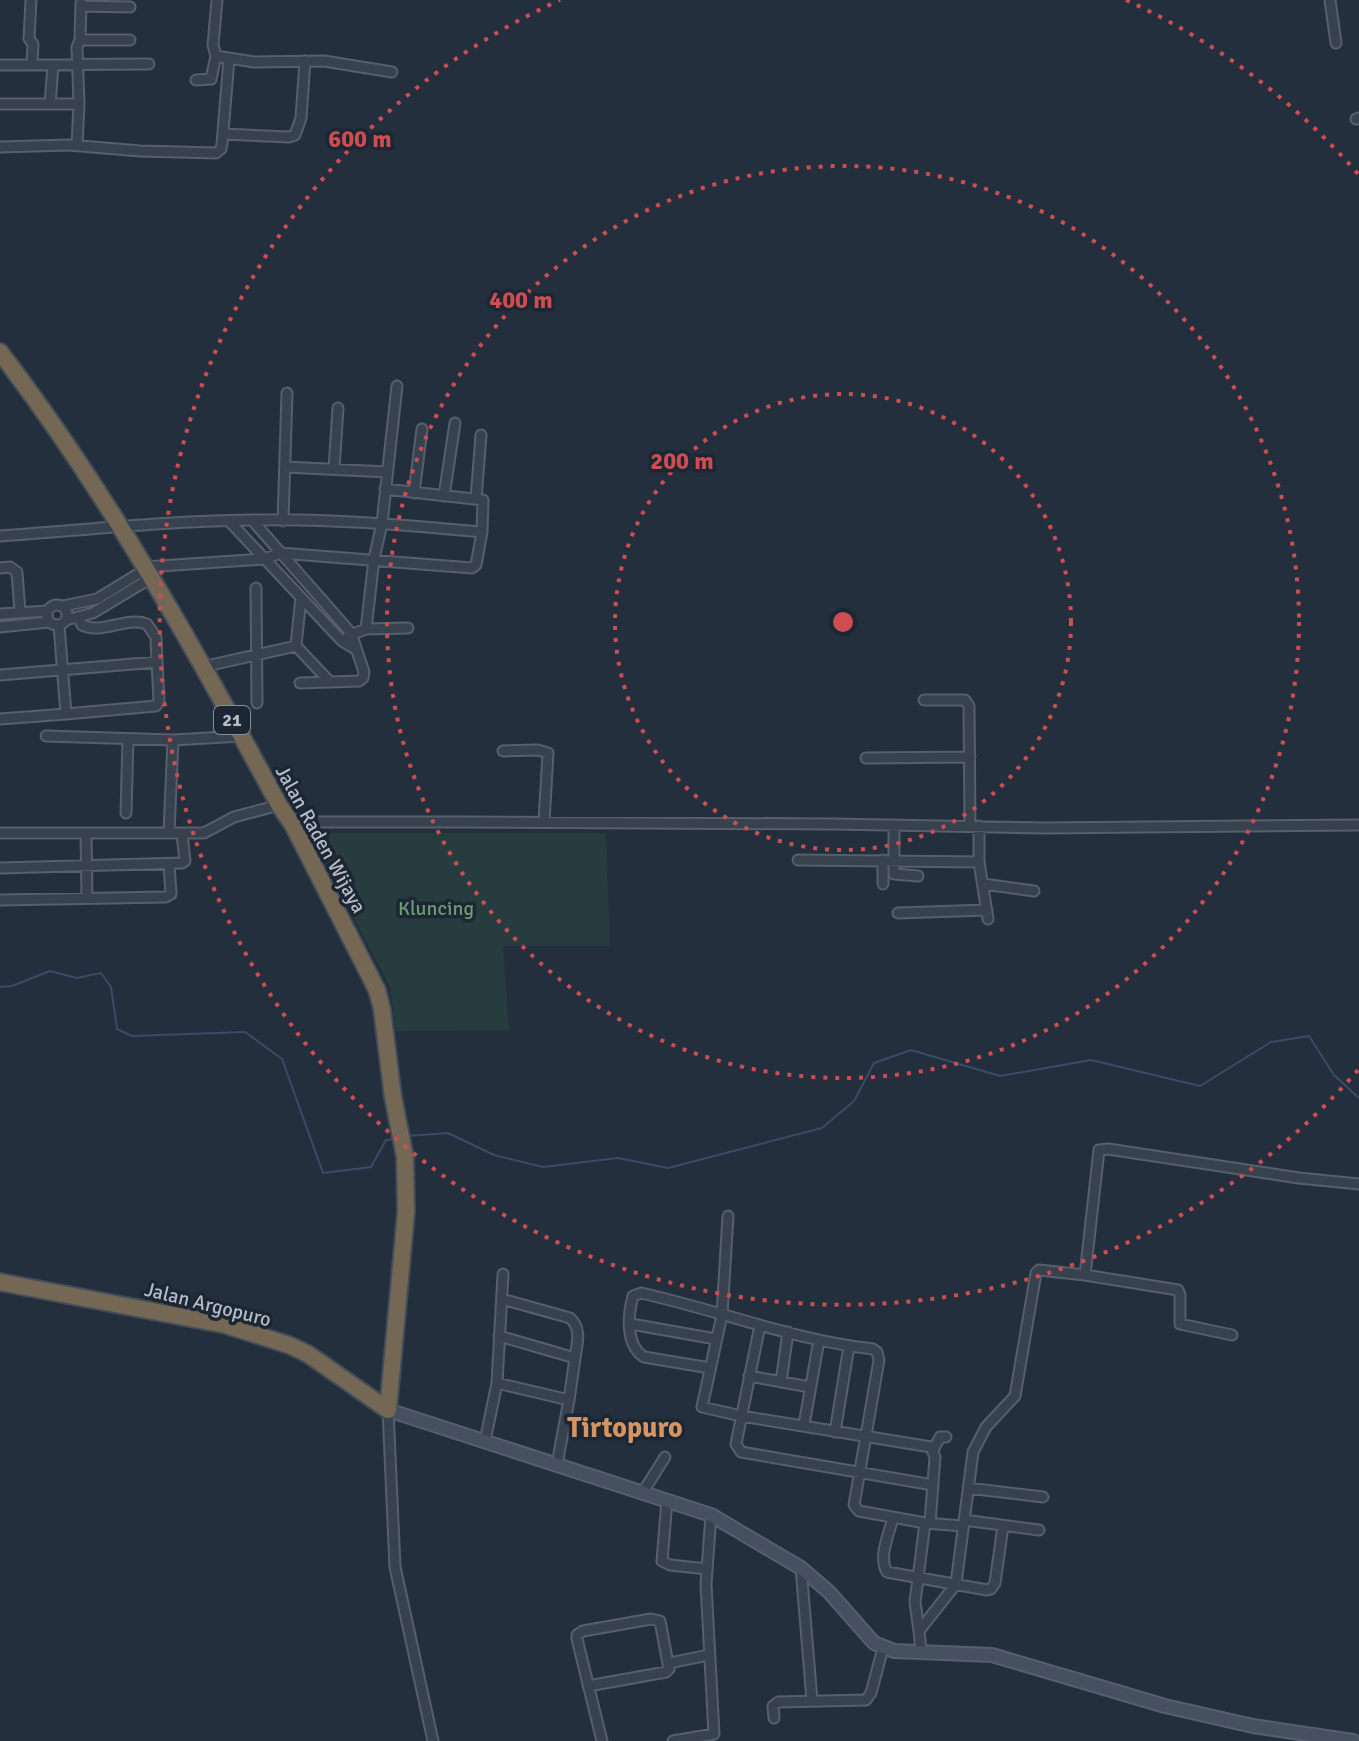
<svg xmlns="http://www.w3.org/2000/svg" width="1359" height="1741" viewBox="0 0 1359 1741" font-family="Signika,sans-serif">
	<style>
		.green { fill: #263c3f }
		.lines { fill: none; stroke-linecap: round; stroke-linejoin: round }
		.stream { stroke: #394c67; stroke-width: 2 }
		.street-casing { stroke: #565f6c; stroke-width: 13 }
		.secondary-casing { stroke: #565f6c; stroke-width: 16 }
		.highway-casing { stroke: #434c59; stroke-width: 20 }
		.street { stroke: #38414e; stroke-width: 9 }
		.secondary { stroke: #465061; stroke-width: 12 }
		.highway { stroke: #746855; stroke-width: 16 }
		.ring { fill: none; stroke: #ce4d50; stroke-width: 4; stroke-dasharray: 4 8 }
		.labels { text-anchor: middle; stroke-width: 7; stroke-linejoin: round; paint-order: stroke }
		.shield { fill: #1d2633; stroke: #878f9c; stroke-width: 2 }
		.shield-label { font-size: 18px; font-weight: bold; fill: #b4bcc9 }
		.street-label { font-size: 20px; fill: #b4bcc9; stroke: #1d2633 }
		.park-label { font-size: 20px; fill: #6b9a76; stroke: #1d2633 }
		.district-label { font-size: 28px; font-weight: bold; fill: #d59563; stroke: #1d2633 }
		.centre { fill: #ce4d50; stroke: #1d2633; stroke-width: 4 }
		.ring-label { font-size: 24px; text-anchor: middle; font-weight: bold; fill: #ce4d50; stroke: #1d2633; stroke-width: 7; stroke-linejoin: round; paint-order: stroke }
	</style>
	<rect width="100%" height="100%" fill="#242f3e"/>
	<path class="green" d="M309,833H606L610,946H503L509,1030L396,1031L390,987Z"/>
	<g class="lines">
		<path class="stream" d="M0,987L12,986L50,971L77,978L101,973L111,987L117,1029L132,1036L245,1032L282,1059L323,1173L371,1167L386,1140L393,1139
			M407,1136L448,1133L494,1155L543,1167L618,1158L668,1168L822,1128L854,1101L874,1063L911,1050L1000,1076L1091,1060L1200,1086L1271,1042L1309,1036L1334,1075L1359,1098"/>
		<g class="street-casing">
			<path id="street" d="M31,0L29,39L33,44L32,65
				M217,0L213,45L216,56L254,62L324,61L392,72
				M1330,0L1336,43
				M81,6L130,7
				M80,40L81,3
				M0,65L149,64
				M196,80L211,79L216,56
				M0,104H79
				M50,104L53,66
				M1356,119L1359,118
				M223,134L289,137L295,135L301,118L305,61
				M77,146L79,104L77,47L80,40H130
				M0,147L69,145L140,151L216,153L221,149L222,144L229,59
				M285,467L387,472
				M334,469L338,408
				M414,493L422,429
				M444,496L455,423
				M476,499L481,435
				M252,520L351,633L364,672L363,678L359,681L300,683
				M229,521L342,641L355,649
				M283,521L287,393
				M0,536C84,530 166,521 250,520C328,518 405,525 482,532
				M145,567L265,559L280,553L472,568L476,565L482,532L483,500L385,489
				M0,568L10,567L17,572L20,612
				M256,588L257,703
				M301,597L296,646L330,682
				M47 615a10 10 0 1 1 20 0a10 10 0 1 1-20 0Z
				M63,606L97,599L146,569
				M0,614L48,611
				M79,619L82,625C101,635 126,616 147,624L156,637L157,662
				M66,620L93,613L151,578
				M0,627L49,622
				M366,629L374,559L382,523L397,386
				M348,636L366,629L408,628
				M202,667L296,646
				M0,675L157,662L159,701L156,706L66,714
				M924,700H965L969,706L970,826
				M0,719L66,714L59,625
				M46,736L173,740L242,736
				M503,751L538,750L548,753L544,822
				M866,758L970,757
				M126,813L128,739
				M293,825L317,822H459L834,824L1045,828L1359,825
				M894,825V874L918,876
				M979,826V862L988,919
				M0,833H204L234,817L279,805
				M169,833L173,740
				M86,834L87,897
				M798,860L979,862
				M0,868L182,863L185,861L182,834
				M883,884V860
				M983,884L1034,891
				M0,900L166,897L171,894L169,864
				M898,913L987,910
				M728,1216L722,1315L702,1407L741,1416L931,1447L935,1457L930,1523
				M1085,1275L1178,1290L1180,1295V1324L1232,1335
				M502,1299L570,1318C582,1329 577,1343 575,1358
				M631,1324L716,1339
				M760,1325L736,1444L741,1452L933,1485
				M499,1336L575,1358L569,1400
				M710,1368L644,1357C625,1345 628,1314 633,1296L641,1293C718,1310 793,1340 873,1349L877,1352L879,1360L854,1505L859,1511L925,1523L915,1602L919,1631
				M749,1376L810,1387
				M781,1382L788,1332
				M497,1383L569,1400L557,1464
				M388,1410L395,1567L433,1741
				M804,1425L819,1340
				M835,1432L849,1346
				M485,1441L497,1383L503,1274
				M933,1450L940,1437H946
				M968,1488L1043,1497
				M643,1492L665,1457
				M667,1500L662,1561L670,1565L707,1569
				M893,1518C889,1534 878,1557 887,1572L987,1590L991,1589L995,1583L1003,1526
				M964,1520L1039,1530
				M925,1523L963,1526
				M801,1568L812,1700
				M921,1651L919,1631L956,1584L973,1452L986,1427L1015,1396L1036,1273L1039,1270L1085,1275L1099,1150L1108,1149L1299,1178L1359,1184
				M669,1663L709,1655
				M588,1686L666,1672L669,1669L660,1621L651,1619L583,1631L577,1635V1639L602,1741
				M774,1718L773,1706L778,1702L866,1700L871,1693L883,1648
				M673,1741L714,1734L706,1584L711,1515"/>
		</g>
		<g class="secondary-casing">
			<path id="secondary" d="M388,1410L711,1515L801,1568L829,1592L874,1643L894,1651L992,1655L1165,1706L1253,1726L1353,1741"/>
		</g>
		<g class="highway-casing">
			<path id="highway" d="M0,352C108,493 195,649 279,805L293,825L377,990L382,1009L393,1097L405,1157L406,1212L388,1410L308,1354L289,1345L226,1325L0,1282"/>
		</g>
		<use href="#street" class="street"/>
		<use href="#secondary" class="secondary"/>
		<use href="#highway" class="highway"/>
	</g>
	<g class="ring">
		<circle cx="843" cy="622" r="228"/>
		<circle cx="843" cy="622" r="456"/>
		<path d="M1358 1070A683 683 0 1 1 560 0M1126 0A683 683 0 0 1 1358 174"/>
	</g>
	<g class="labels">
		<rect class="shield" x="214" y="706" width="36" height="28" rx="6"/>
		<g class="shield-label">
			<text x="232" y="726">21</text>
		</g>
		<g class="street-label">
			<text transform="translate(321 839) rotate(61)" y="7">Jalan Raden Wijaya</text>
			<text transform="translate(208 1304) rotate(14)" y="7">Jalan Argopuro</text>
		</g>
		<g class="park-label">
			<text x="436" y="915">Kluncing</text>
		</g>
		<g class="district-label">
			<text x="625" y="1437">Tirtopuro</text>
		</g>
	</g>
	<circle cx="843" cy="622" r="12" class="centre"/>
	<g class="ring-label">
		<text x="360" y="147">600 m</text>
		<text x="521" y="308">400 m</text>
		<text x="682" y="469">200 m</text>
	</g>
</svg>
